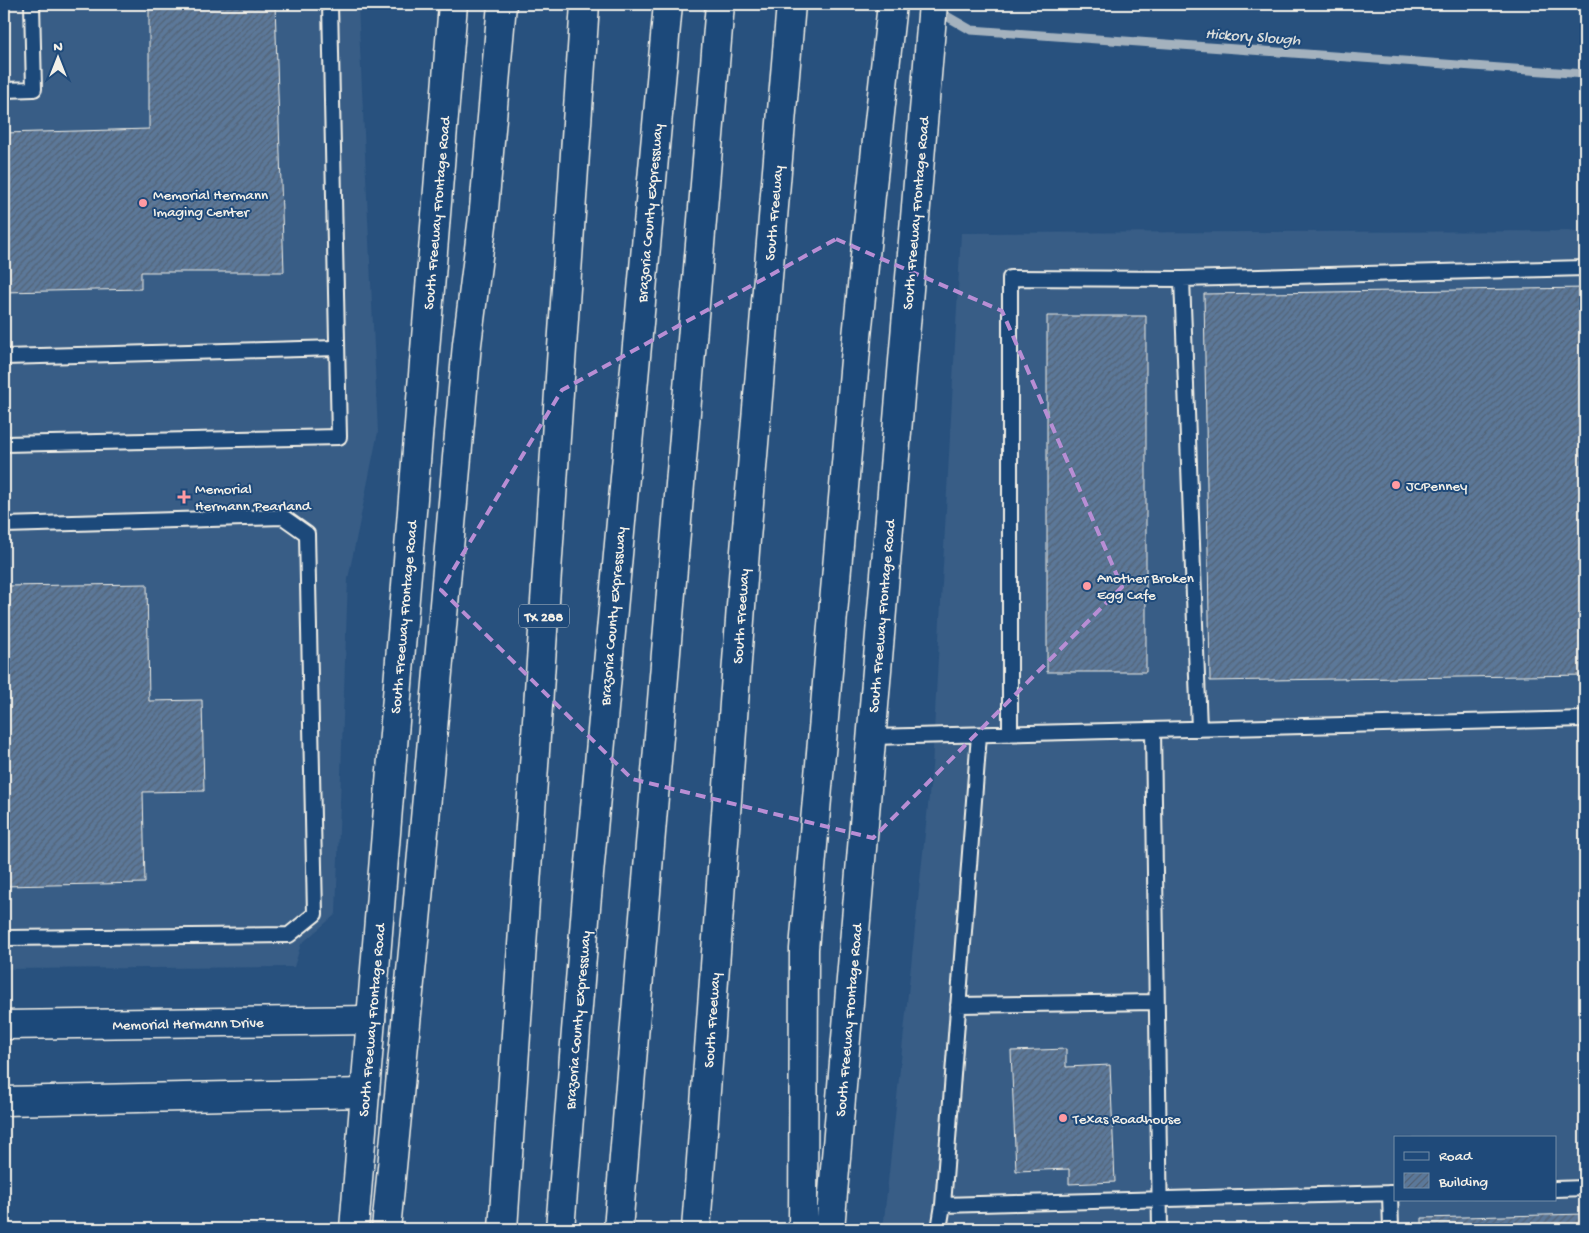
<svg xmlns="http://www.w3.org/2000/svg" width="1589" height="1233" viewBox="0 0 1589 1233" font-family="'Gochi Hand',sans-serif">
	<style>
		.built { fill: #375d86; fill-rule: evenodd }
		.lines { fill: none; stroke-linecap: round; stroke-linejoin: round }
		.stream { stroke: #a4b2be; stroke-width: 9 }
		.building { fill: url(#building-hatch); stroke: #f4f1e8 }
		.service-casing { stroke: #f4f1e8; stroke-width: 18 }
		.minor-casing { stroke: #f4f1e8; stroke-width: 31 }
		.secondary-casing { stroke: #f4f1e8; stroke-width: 31 }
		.motorway-casing { stroke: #f4f1e8; stroke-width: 31 }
		.service { stroke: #1f4a7a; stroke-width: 14 }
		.minor { stroke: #1f4a7a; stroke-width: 28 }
		.secondary { stroke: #1f4a7a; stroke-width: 28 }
		.motorway { stroke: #1f4a7a; stroke-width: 28 }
		.marked { fill: none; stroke: #b88ed4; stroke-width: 4; stroke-dasharray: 10 6; stroke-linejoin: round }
		.poi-dot { fill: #ff9aa2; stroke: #1f4a7a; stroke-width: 2 }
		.labels { text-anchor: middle; stroke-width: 4; stroke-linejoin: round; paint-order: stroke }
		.shield { fill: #1f4a7a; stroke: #b4bfc7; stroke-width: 1 }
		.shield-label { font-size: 14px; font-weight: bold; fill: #f4f1e8 }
		.poi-label { font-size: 15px; fill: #f4f1e8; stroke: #1f4a7a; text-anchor: start }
		.street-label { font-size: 15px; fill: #f4f1e8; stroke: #1f4a7a }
		.water-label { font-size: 16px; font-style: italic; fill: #d9dcda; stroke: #1f4a7a }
	</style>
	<defs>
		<pattern id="building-hatch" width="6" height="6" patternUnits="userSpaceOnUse" patternTransform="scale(1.25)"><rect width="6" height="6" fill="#5b7899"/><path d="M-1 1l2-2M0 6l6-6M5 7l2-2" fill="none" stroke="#536274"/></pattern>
	</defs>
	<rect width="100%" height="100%" fill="#28517e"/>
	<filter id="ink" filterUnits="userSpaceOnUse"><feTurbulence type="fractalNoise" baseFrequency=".02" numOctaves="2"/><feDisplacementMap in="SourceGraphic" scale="10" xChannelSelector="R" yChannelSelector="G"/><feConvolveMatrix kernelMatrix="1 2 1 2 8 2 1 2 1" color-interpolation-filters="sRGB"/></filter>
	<g filter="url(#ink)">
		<path class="built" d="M4,4H358L378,432L348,579L336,914L301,944L294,967L4,969Z
			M1585,231V1229H883L932,768L961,233ZM1395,1137H1555V1199H1395Z"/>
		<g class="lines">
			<path class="stream" d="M936,10L971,30L1585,74"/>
		</g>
		<path class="building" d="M194,4H275L284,272H141V289L4,292V133L149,129V7Z
			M1585,288V675L1210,681L1204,294Z
			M1047,316H1146V672H1047Z
			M147,584L149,701L202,700L204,791L143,792L145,883L4,886V586Z
			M1066,1049V1067L1110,1065L1115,1182L1069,1184V1169L1016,1171L1011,1051Z
			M1585,1214V1229H1422V1218Z"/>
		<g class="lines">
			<g class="service-casing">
				<path id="service" d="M4,90L34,89L32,4
					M1182,279L1199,729
					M4,357L337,348
					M4,444L339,437L330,4
					M4,525L283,517L307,534L315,914L289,935L4,938
					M1153,730L1160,1229
					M1010,734V278L1182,279L1585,268
					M871,737L1585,719
					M958,1005L1156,1002
					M1555,1189L1585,1188
					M1390,1193L1391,1229
					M943,1205L1395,1193
					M939,1229L943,1205L979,735"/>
			</g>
			<g class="minor-casing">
				<path id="minor" d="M4,1025L371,1020
					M4,1101L365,1093"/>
			</g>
			<g class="secondary-casing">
				<path id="secondary" d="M354,1229L453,4
					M830,1229L933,4"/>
			</g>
			<g class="motorway-casing">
				<path id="motorway" d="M386,1229L417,910L467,344L484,209L502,4
					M503,1229L585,4
					M560,1229L586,907L668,4
					M618,1229L720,4
					M696,1229L745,551L791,4
					M803,1229L804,949L857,337L871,195L892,4"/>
			</g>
			<use href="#service" class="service"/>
			<use href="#minor" class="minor"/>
			<use href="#secondary" class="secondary"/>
			<use href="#motorway" class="motorway"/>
		</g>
	</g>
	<path class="marked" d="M836,239L1002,311L1122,587L873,838L632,779L441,590L562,390Z"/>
	<g class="poi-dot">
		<circle cx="143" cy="203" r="5"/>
		<circle cx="1396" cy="485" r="5"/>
		<path d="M181.5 489.5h5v5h5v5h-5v5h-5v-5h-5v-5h5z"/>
		<circle cx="1087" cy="586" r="5"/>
		<circle cx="1063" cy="1118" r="5"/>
	</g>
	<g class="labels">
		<rect class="shield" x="519" y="604.5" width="50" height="23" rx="4"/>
		<g class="shield-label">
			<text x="544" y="621">TX 288</text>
		</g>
		<g class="poi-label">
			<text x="153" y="199">Memorial Hermann<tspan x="153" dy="17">Imaging Center</tspan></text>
			<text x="1406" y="490">JCPenney</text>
			<text x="195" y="493">Memorial<tspan x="195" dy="17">Hermann Pearland</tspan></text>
			<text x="1097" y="582">Another Broken<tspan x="1097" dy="17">Egg Cafe</tspan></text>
			<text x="1073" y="1123">Texas Roadhouse</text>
		</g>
		<g class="street-label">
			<text transform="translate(436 213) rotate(-85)" y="5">South Freeway Frontage Road</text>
			<text transform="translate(649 213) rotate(-85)" y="5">Brazoria County Expressway</text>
			<text transform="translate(773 213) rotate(-85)" y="5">South Freeway</text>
			<text transform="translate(915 213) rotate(-85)" y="5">South Freeway Frontage Road</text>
			<text transform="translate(612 616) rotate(-85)" y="5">Brazoria County Expressway</text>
			<text transform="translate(740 616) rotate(-86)" y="5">South Freeway</text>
			<text transform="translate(881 616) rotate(-85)" y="5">South Freeway Frontage Road</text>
			<text transform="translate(403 617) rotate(-85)" y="5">South Freeway Frontage Road</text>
			<text transform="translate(371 1020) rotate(-85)" y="5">South Freeway Frontage Road</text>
			<text transform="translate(577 1020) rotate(-85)" y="5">Brazoria County Expressway</text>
			<text transform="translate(711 1020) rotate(-86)" y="5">South Freeway</text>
			<text transform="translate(848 1020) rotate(-85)" y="5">South Freeway Frontage Road</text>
			<text transform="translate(188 1023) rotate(-1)" y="5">Memorial Hermann Drive</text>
		</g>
		<g class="water-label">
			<text transform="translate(1253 35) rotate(4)" y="6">Hickory Slough</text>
		</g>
	</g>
	<rect width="1589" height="1233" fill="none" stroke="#1f4a7a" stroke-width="20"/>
	<rect x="10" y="10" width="1569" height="1213" fill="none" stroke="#f4f1e8" stroke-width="2" filter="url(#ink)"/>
	<rect x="1394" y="1136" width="162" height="65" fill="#1f4a7a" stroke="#748da6"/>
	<rect x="1404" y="1152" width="25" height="8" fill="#1f4a7a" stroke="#748da6"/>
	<text x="1439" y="1160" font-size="15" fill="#f4f1e8">Road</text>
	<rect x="1404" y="1173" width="25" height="15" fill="url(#building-hatch)" stroke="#748da6"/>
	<text x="1439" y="1186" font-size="15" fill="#f4f1e8">Building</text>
	<g transform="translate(58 58)" stroke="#1f4a7a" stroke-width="4" paint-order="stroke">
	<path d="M0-4L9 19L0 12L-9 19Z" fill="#f4f1e8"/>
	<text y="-8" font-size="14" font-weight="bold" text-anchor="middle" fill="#f4f1e8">N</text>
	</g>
</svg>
